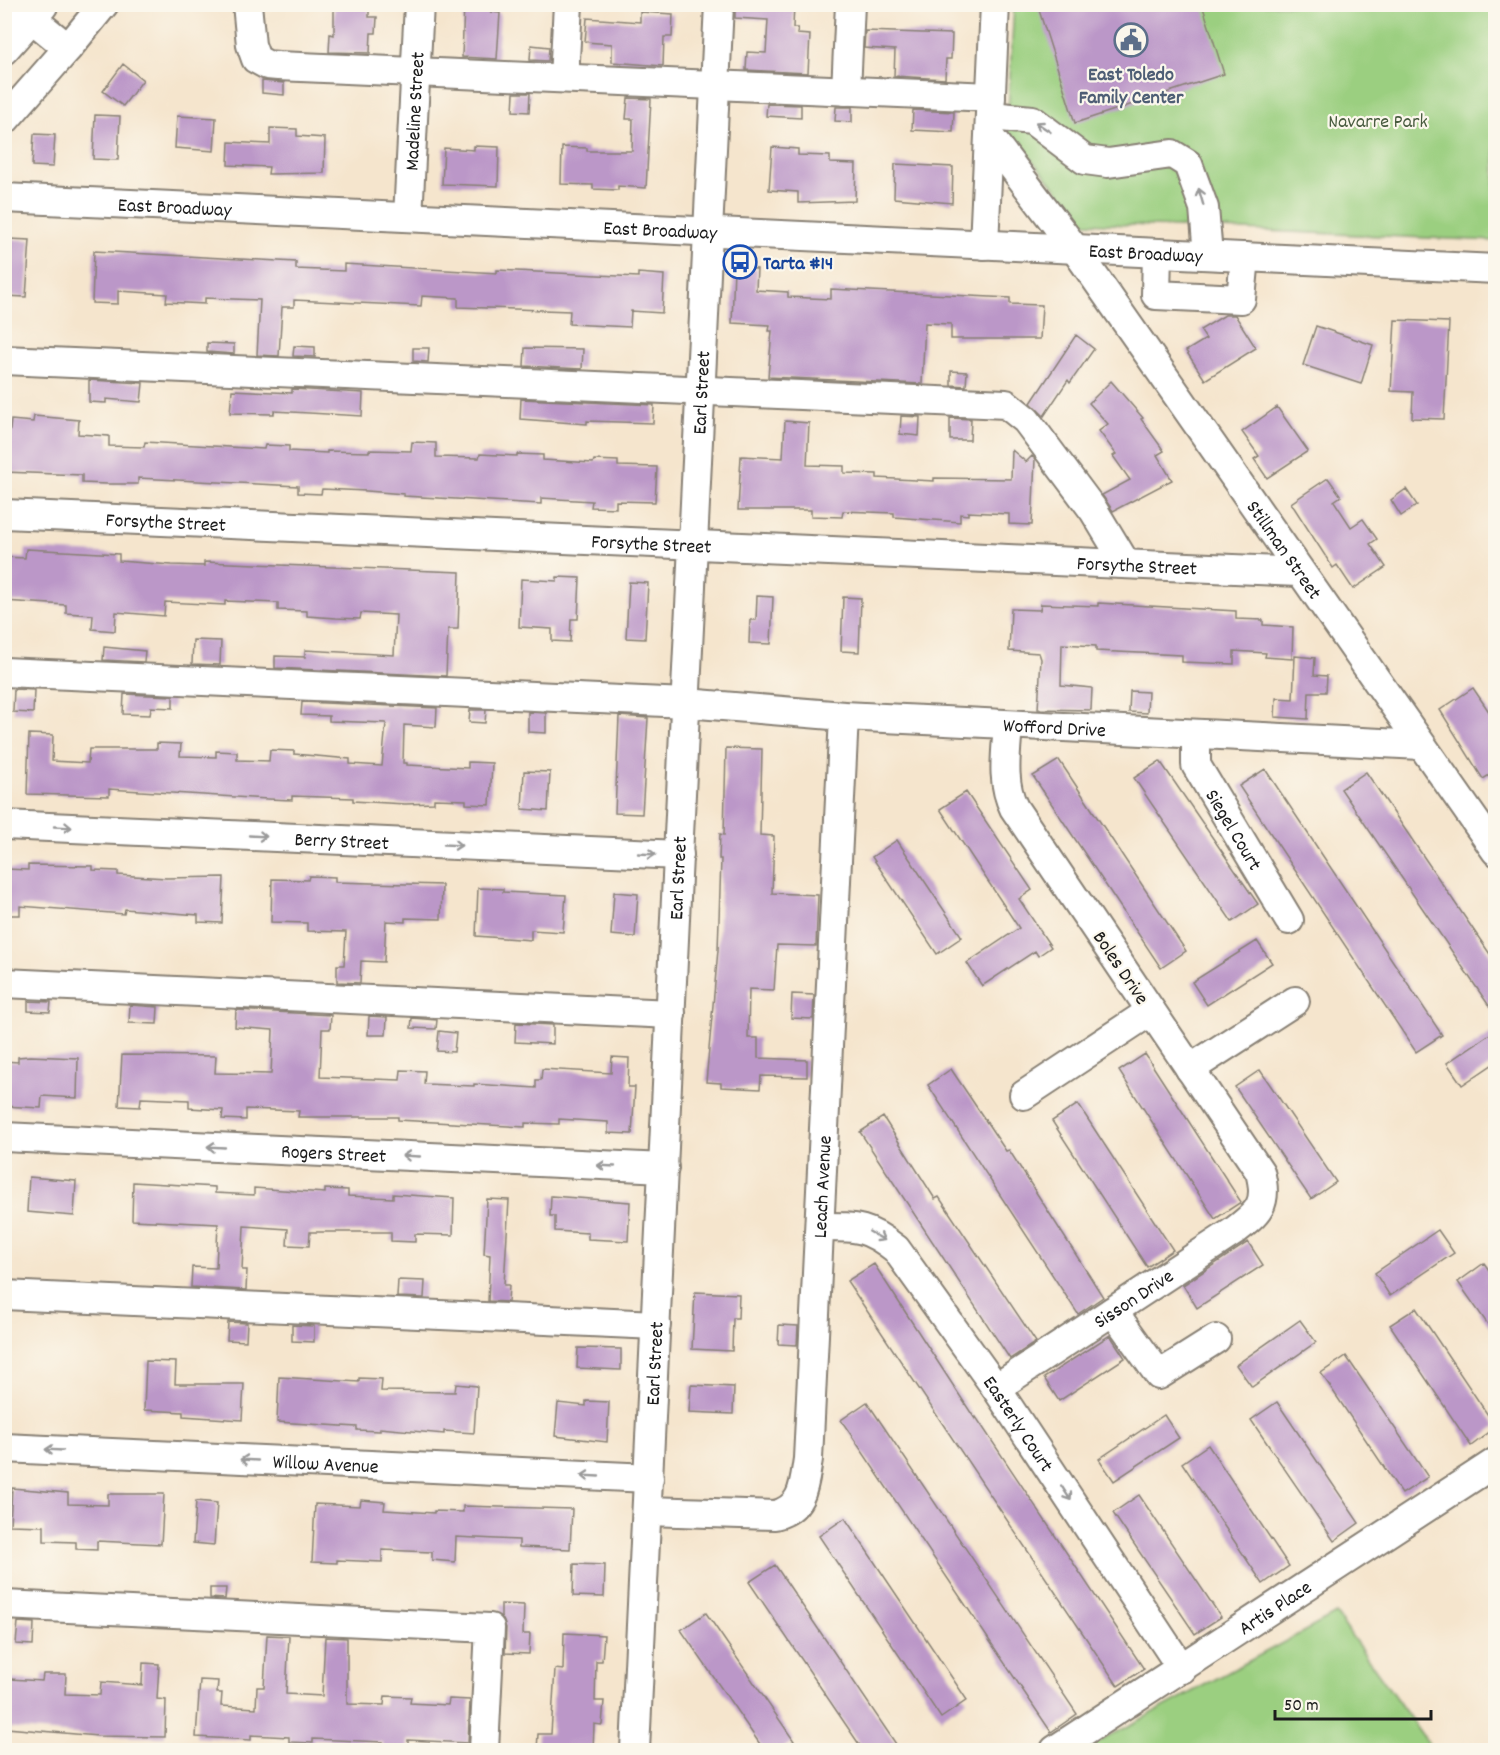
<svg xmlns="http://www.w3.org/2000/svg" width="1500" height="1755" viewBox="0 0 1500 1755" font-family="Dekko,sans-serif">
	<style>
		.green { fill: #9bcf80; stroke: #5c764e; stroke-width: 1.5 }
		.building { fill: #bb97c8 }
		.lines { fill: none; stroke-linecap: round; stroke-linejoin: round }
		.minor-casing { stroke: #888074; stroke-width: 32 }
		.minor { stroke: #fff; stroke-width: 28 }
		.oneway { stroke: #999 }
		.labels { text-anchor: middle; stroke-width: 4.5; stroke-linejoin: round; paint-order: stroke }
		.service-label { font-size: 20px; font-weight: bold; fill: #4e5e75; stroke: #fbf7ec }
		.street-label { font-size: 20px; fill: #1c1c1c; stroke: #fbf7ec }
		.park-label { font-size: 20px; fill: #485b3f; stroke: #fbf7ec }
		.transit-label { font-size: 20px; font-weight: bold; fill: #164399; stroke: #fbf7ec; text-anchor: start }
	</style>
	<rect width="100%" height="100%" fill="#fbf7ec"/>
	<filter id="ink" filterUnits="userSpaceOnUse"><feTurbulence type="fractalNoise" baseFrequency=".0167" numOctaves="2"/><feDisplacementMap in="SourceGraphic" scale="12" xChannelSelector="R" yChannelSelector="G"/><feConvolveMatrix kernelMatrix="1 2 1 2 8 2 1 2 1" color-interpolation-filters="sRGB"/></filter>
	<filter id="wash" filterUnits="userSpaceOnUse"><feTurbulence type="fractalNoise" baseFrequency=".008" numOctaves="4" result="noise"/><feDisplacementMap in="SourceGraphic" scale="24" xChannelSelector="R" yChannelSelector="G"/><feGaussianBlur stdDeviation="1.35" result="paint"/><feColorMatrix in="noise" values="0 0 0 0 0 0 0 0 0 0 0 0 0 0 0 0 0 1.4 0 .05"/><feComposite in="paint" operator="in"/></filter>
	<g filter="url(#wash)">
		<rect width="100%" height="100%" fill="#f5e5cd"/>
		<path class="green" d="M1014,5H1495V241L1085,223L1007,130Z
			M1336,1614L1433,1750H1084Z"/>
		<g id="blocks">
			<path class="building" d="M464,4H490V12L500,13L497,59L462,57Z
				M735,4H794L793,28H798L797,34L810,35L808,73L746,70L747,52L766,53L768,20L735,18Z
				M1037,4H1202L1224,74L1075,123Z
				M334,7L369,8V17H377L376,33H371L370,53L329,52L330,34L334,35Z
				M640,12L673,14L672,37H664L663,66L612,62V44L585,42L587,18L640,22Z
				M865,31L952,34L951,59H946L945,79L894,76L895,50L864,48Z
				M531,45L549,47L548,61L530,60Z
				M123,64L143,80L123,106L103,91Z
				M262,81L284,83V95L262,93Z
				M514,93H530L529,112L513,111Z
				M628,98L651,99L646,188L618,186V190L593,189V185L561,184L562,147L587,148V151H632L633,119H626Z
				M767,104L801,105V118L766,116Z
				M836,107H852V122L835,121Z
				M913,110L954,112L953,132L912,130Z
				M95,115L120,116L118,160L93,159Z
				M177,116L216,118L214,151L175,148Z
				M270,128L297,129V136L325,138L324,173L268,174L269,167L228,165L229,142L270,144Z
				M34,134L55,135L53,167L32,166Z
				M474,146L499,147L498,186L442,184L444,148L474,150Z
				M772,147L798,149V155L830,156V163L856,164L855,201L798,203V192L769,190Z
				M895,164L953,167L952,203L894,198Z
				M9,239L30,240L26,297L5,296Z
				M94,251L296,262V269L344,271V264L497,273V270L638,277V273L664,275L662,313L631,311L630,327L569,324L570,311L458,307V298L422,296L421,306L294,300V307H282L279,356L257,355L260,300L205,298V304L166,302L167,294L118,291V304L92,303Z
				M734,268L757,269L756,290L788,292V297L831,299V289L1010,298V304L1042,305L1040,339H951V324L925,323L922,384L768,377L772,331H769L770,325L732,323Z
				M1225,315H1235L1256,348L1205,380L1186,351L1206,339L1200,330Z
				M1395,320L1449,322L1444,419L1412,418L1413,392L1391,391Z
				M1316,326L1373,345L1361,384L1303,365Z
				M1076,335L1094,349L1070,383L1068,380L1044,416L1031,403Z
				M207,343L234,344V354L207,352Z
				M294,346L315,347V357L293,356Z
				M413,348H429L428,362L413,361Z
				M525,348L583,349L582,369L524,366Z
				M951,371L967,372L966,386L951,385Z
				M89,380L143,383L141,402L106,399V403L89,402Z
				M1111,381L1143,418L1141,419L1164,451L1157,455L1172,480L1113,511L1102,495L1130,480L1113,456L1116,454L1099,431L1108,424L1089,403Z
				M292,389L363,393L362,416L274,411V414L230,413L232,390L292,393Z
				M521,399L654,405L653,423L587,421V424L520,419Z
				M1277,407L1308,451L1267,478L1254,459L1259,456L1242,432Z
				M34,416L79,420L78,434L109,436V446L144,447L145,442L264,449L265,445L289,446V451L327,453V451L369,452V450L411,451L412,442L436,443V457L479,458L480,454L517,456V454L543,455V460L593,463L594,460L618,461V466L657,467L655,502L616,501V508L591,507L592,501L541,498V504L404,496V494L367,491L322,489L321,494L298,493V486L138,478V484H107L82,483V475L4,472V429L10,430L11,420L33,422Z
				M901,416L920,417L919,436L900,434Z
				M950,418L971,419L970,440H950Z
				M785,421L809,423L807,465L844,466V473L877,474V478L934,481V478L1011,479L1012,450L1026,462L1032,456L1035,459L1032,525L1009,524V514L968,512V515L960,514V522L894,517V513L843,511L842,517L811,516V510H738L741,456L783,458Z
				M1328,478L1341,496L1334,501L1351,527L1363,519L1377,539L1370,544L1386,567L1353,589L1337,565L1333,568L1291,503Z
				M1406,489L1417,505L1401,516L1391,500Z
				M26,549L119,554V561L172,565L204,566V562L460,572L458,629H448L446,676L275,668V656L305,657V650L394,655L396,615L361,613L360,619L336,618L307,616V611L278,610V603L225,601V605L165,602L164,616L116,612L115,631L92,629L93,615L66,613V605L4,601V557L25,558Z
				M557,577L580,578L578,619H571L570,642L552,641V629L519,627L521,579L557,581Z
				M629,582L648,583L645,639L626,638Z
				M757,596L773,597L771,644L749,643L750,620H756Z
				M843,597L861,598L859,652L841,651Z
				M1098,603L1236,611V619L1263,620V625L1293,627L1292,659L1265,657L1266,653L1234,651V664L1182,662V655L1096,651V646L1062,644L1061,685L1092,688L1091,710L1038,709L1041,659L1039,653L1009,651L1011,609L1040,610L1041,604L1098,606Z
				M193,640L221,641L220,665L192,664Z
				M104,647L145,651L144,662L103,660Z
				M1295,656L1315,658L1314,675L1327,676L1326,692H1309L1308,719L1275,717L1276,698L1293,699Z
				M1473,688L1496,722V771L1483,779L1440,710Z
				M14,689L34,690L33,713L13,712Z
				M1130,691L1148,692L1147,713L1129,712Z
				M124,694L173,696V708L151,707L150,715L123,714Z
				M302,702L437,708L436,727L404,725L403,763H407V765L468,768V762L492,763L490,805L466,804V800L434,799V803L405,804L353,801V798L292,796V800L268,799L109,789V796L27,794L29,734L53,735L52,761L88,763L89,749H157V743L181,744L180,756L216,757V751L237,752V760L269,761L270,750L294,751V754L350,759V764L382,766L386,723L329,721V716L301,715Z
				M470,710H486L485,723L469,722Z
				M528,712L546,713V733L528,732Z
				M619,716L648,718L642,814L615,813Z
				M726,748L762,749L760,835L774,836L772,893L818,895L816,946L777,945L774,990L749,989L748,1038H758V1058L807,1060V1077L761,1076L760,1089L721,1087V1083L706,1082L718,950L721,859H719L720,834L724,835Z
				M1059,760L1186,951L1161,968L1033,776Z
				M1160,761L1258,904L1232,922L1134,778Z
				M1265,769L1442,1035L1416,1052L1239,786Z
				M524,771L550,772L548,811L522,809Z
				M1366,772L1496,963V1016L1341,789Z
				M966,792L1032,890L1019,899L1051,947L1038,956L1035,951L982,986L967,963L1019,928L940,809Z
				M897,840L962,937L937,954L872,857Z
				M28,865L93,866V870L118,871V875L166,878L224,877L222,923L198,922V915L125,909L124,914L20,906V915H4L6,869L28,870Z
				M309,876L335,877V882L442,885L441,919L405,918V922L386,921L384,962L361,961L360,983L337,982V965H344L346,932L307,931V923L271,922L272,879L308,880Z
				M478,888L503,889V892L566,895L563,932L531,930V940L476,936Z
				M614,892L638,894L635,937L611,935Z
				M1257,941L1272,963L1207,1005L1192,982Z
				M792,994L814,995L813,1019L791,1018Z
				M28,1001L51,1002L50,1012L28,1011Z
				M130,1005L158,1007L157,1024L129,1023Z
				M236,1010L331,1015L330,1029H322L320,1077L400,1080L401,1070L425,1071L424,1084L474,1086V1084L536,1088V1080H541L542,1069L611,1073L612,1057L629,1058L628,1087H635L632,1134L608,1133V1122L559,1119V1124L525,1123V1127L398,1120V1117H298L299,1111L246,1109V1120L222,1119L223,1110L189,1108V1100L141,1098L140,1107L119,1106L122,1055L216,1056L215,1073L271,1074L273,1030L235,1027Z
				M369,1016L387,1017L386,1035H368Z
				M412,1018L437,1020L436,1029L411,1028Z
				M516,1023L553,1025V1044L515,1042Z
				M1496,1030V1062L1462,1085L1447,1063Z
				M439,1031L456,1033L454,1052L437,1051Z
				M1145,1054L1241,1202L1215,1219L1119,1071Z
				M30,1056L78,1058L77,1098L42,1096L41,1108L4,1106V1061L18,1062V1057Z
				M951,1069L1006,1151L1009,1150L1103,1297L1078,1314L928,1085Z
				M1260,1070L1336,1182L1311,1199L1235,1087Z
				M1078,1104L1173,1250L1147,1267L1052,1121Z
				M883,1117L935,1199L939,1197L1036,1342L1010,1359L860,1132Z
				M29,1177L76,1181L74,1216L27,1212Z
				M133,1182L215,1187V1193L254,1195V1188L325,1193V1189L348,1190V1196L393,1198V1194L454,1198L453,1235L415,1234V1242L391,1241V1232H310L309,1246L287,1245L288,1229L244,1226L242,1270H247L246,1290L191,1287L192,1267L216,1268L218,1224L132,1220Z
				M551,1196L630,1202L628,1241L588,1239V1233L555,1231V1216H550Z
				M487,1199L509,1200L504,1285H509L508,1302L488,1301L490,1255L484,1254Z
				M1438,1230L1454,1253L1390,1296L1375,1273Z
				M1248,1242L1263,1265L1197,1308L1183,1285Z
				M1484,1263L1496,1280V1336L1458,1282Z
				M874,1264L975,1419L976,1417L1144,1669L1118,1686L847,1281Z
				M398,1280L425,1281L424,1298L397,1297Z
				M695,1292L739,1294L738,1318H733L732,1351L692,1349Z
				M1416,1308L1496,1427L1471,1446L1390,1325Z
				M1300,1320L1316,1342L1252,1387L1236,1365Z
				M228,1322L247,1323L246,1341L227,1340Z
				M292,1325L314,1326V1342L292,1341Z
				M779,1325L798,1326L797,1345L778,1344Z
				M1110,1335L1125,1358L1059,1401L1044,1378Z
				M578,1348L621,1349V1370L577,1368Z
				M1346,1356L1428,1477L1402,1494L1321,1373Z
				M146,1361L176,1362L175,1384H244L242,1420L183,1416V1412L144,1410Z
				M279,1377L359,1382V1378L382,1379L381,1391L455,1392L456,1384L477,1386L474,1433L444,1431V1434L380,1428V1431L357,1430V1427L277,1422Z
				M691,1385L734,1387L733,1414L689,1412Z
				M586,1401L609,1402L607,1442L555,1436L558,1403L586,1406Z
				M867,1402L1077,1714L1051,1732L841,1420Z
				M1277,1402L1359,1523L1334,1541L1251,1420Z
				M1164,1415L1179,1438L1114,1481L1099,1459Z
				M1208,1445L1289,1566L1263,1584L1182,1463Z
				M12,1488L68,1493V1504L108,1505V1494H164L161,1544L97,1541V1550L76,1549V1542L44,1541V1526L10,1525Z
				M1139,1495L1221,1617L1195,1634L1113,1513Z
				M361,1500L385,1502L384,1510L434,1513V1511L463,1512V1506L572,1509L570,1549L519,1547V1540L456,1537L455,1562L432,1560V1552L382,1550V1562L337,1560V1563L312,1562L315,1504L360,1506Z
				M196,1501L217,1503L214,1545L193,1543Z
				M845,1518L967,1700L941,1718L819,1536Z
				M574,1564L605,1565L604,1597L573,1596Z
				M775,1565L896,1744L887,1750H863L749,1582Z
				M210,1588H226L225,1599L210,1598Z
				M501,1604L524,1605L523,1634H530L529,1654L505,1653L506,1628L501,1616Z
				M706,1613L794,1741L780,1750H764L681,1630Z
				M18,1622L34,1623L33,1645L16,1644Z
				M564,1633L604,1635L602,1661H596L595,1701H604L602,1725L594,1724L593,1750H537L538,1734H551L555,1669L563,1670Z
				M267,1635L289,1636L286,1694L322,1696L325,1637L347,1638V1704L384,1705L385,1696L411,1697L410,1703L448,1705L449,1699L470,1700L468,1743L408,1740V1748L382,1747L383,1742L313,1739V1743L289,1742V1737L251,1735V1740L196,1737L200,1680L218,1681L217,1693H222L221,1706L256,1708L257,1687H264Z
				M143,1663L159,1664L157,1699L166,1700L165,1737L98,1736L7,1728L10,1679L42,1681L43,1674H66L65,1694L100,1695L101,1682L142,1685Z"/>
		</g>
	</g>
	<g filter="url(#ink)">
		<use href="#blocks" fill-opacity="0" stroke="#888074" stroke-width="1.5"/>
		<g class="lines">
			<g class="minor-casing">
				<g id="minor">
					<path d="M247,4L251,45L256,59L267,65L278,66L991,97"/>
					<path d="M68,48L104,4"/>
					<path d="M4,50L43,6"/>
					<path d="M564,78L568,4"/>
					<path d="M846,91L850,4"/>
					<path d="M991,116L1032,120L1085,160L1108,163L1172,154L1188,164L1204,208L1208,255"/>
					<path d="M4,121L68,48L14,4"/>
					<path id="s1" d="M990,137L1075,249L1496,851"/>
					<path id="s2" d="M4,198L1496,269"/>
					<path id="s3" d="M408,217L419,4"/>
					<path d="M984,245L995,4"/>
					<path d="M1157,253L1156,295L1241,299L1245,257"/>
					<path d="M4,360L1006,404L1026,420L1094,511L1126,564"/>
					<path id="s4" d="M4,514L1299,572"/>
					<path id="s5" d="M4,672L686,703L844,716L1421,745"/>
					<path id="s6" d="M1196,735V765L1289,920"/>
					<path id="s7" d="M4,825L679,855"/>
					<path d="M4,983L671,1014"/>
					<path d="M1190,1069L1295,1001"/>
					<path d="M1024,1095L1151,1011"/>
					<path id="s8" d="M4,1137L664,1168"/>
					<path id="s9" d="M821,1227C857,1227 867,1226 896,1249L996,1388L1182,1669"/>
					<path d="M4,1295L656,1325"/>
					<path d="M1113,1311L1159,1375L1216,1339"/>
					<path id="s10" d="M996,1388L1233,1232C1258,1213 1269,1205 1260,1172L1014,808C1001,782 1006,754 1008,725"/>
					<path id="s11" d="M4,1448L649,1478"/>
					<path id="s12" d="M647,1511L775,1515C804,1508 804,1484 808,1459L844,716"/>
					<path d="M4,1605L490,1628L484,1750"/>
					<path id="s13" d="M635,1750L719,4"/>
					<path id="s14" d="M1055,1750L1496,1462"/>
				</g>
			</g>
			<use href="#minor" class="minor"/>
		</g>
		<defs><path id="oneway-shaft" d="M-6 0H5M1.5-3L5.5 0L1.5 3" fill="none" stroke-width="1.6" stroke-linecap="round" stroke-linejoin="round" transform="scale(1.5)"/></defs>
		<g class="oneway">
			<use href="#oneway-shaft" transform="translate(1043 127) rotate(-146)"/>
			<use href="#oneway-shaft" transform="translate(1201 197) rotate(-106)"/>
			<use href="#oneway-shaft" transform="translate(63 827) rotate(3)"/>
			<use href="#oneway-shaft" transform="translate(258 836) rotate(3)"/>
			<use href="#oneway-shaft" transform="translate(453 845) rotate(3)"/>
			<use href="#oneway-shaft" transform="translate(647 854) rotate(3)"/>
			<use href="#oneway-shaft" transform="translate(216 1147) rotate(-177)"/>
			<use href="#oneway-shaft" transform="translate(411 1156) rotate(-177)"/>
			<use href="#oneway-shaft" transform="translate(606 1166) rotate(-177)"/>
			<use href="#oneway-shaft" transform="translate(877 1236) rotate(30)"/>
			<use href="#oneway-shaft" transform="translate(54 1450) rotate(-177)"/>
			<use href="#oneway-shaft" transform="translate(249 1460) rotate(-177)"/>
			<use href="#oneway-shaft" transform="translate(590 1476) rotate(-177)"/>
			<use href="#oneway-shaft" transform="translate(1066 1493) rotate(57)"/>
		</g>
	</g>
	<defs>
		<g id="civic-ring" transform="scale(1.725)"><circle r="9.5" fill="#fbf7ec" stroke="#5c6f8a" stroke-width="1.5"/><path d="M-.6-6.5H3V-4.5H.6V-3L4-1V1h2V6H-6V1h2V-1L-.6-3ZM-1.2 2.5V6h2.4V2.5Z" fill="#5c6f8a"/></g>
		<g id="bus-ring" transform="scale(1.725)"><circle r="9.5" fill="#fbf7ec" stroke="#1a4fb4" stroke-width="1.5"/><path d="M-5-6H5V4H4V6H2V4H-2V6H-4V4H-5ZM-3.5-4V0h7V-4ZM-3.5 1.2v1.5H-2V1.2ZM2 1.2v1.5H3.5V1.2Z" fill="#1a4fb4"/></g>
	</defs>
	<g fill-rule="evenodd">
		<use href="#civic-ring" x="1131" y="40"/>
		<use href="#bus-ring" x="740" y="262"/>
	</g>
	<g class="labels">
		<g class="service-label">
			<text x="1131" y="80">East Toledo<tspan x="1131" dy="23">Family Center</tspan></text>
		</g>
		<g class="street-label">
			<text dy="7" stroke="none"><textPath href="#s3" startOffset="106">Madeline Street</textPath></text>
			<text dy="7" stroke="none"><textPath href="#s2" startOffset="171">East Broadway</textPath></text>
			<text dy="7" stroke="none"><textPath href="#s2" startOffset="657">East Broadway</textPath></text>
			<text dy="7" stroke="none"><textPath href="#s2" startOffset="1143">East Broadway</textPath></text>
			<text dy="7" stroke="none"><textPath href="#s13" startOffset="1359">Earl Street</textPath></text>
			<text dy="7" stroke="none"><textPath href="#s4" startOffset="162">Forsythe Street</textPath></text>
			<text dy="7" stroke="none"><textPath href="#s4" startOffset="648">Forsythe Street</textPath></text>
			<text dy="7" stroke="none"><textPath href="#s1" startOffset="507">Stillman Street</textPath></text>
			<text dy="7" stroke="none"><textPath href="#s4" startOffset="1134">Forsythe Street</textPath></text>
			<text dy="7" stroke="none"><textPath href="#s5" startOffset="1052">Wofford Drive</textPath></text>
			<text dy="7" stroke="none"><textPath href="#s6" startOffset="105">Siegel Court</textPath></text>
			<text dy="7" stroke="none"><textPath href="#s7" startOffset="338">Berry Street</textPath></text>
			<text dy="7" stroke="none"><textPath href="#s13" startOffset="873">Earl Street</textPath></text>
			<text transform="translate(1122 967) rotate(56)" y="7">Boles Drive</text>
			<text dy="7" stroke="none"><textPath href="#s8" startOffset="330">Rogers Street</textPath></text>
			<text dy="7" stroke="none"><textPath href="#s12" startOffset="471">Leach Avenue</textPath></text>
			<text dy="7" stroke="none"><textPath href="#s10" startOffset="164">Sisson Drive</textPath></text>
			<text dy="7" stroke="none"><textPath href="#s13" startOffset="387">Earl Street</textPath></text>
			<text dy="7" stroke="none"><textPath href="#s9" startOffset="294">Easterly Court</textPath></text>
			<text dy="7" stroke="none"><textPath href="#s11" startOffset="322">Willow Avenue</textPath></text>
			<text dy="7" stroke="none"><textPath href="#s14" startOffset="262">Artis Place</textPath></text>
		</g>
		<g class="park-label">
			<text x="1378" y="127">Navarre Park</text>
		</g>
		<g class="transit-label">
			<text x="763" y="269">Tarta #14</text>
		</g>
	</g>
	<rect width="1500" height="1755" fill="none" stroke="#fbf7ec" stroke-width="24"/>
	<path d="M1275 1710v9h156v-9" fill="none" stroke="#1c1c1c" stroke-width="3"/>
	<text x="1284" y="1710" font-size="18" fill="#1c1c1c" stroke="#fbf7ec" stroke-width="4.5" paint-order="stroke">50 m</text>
</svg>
